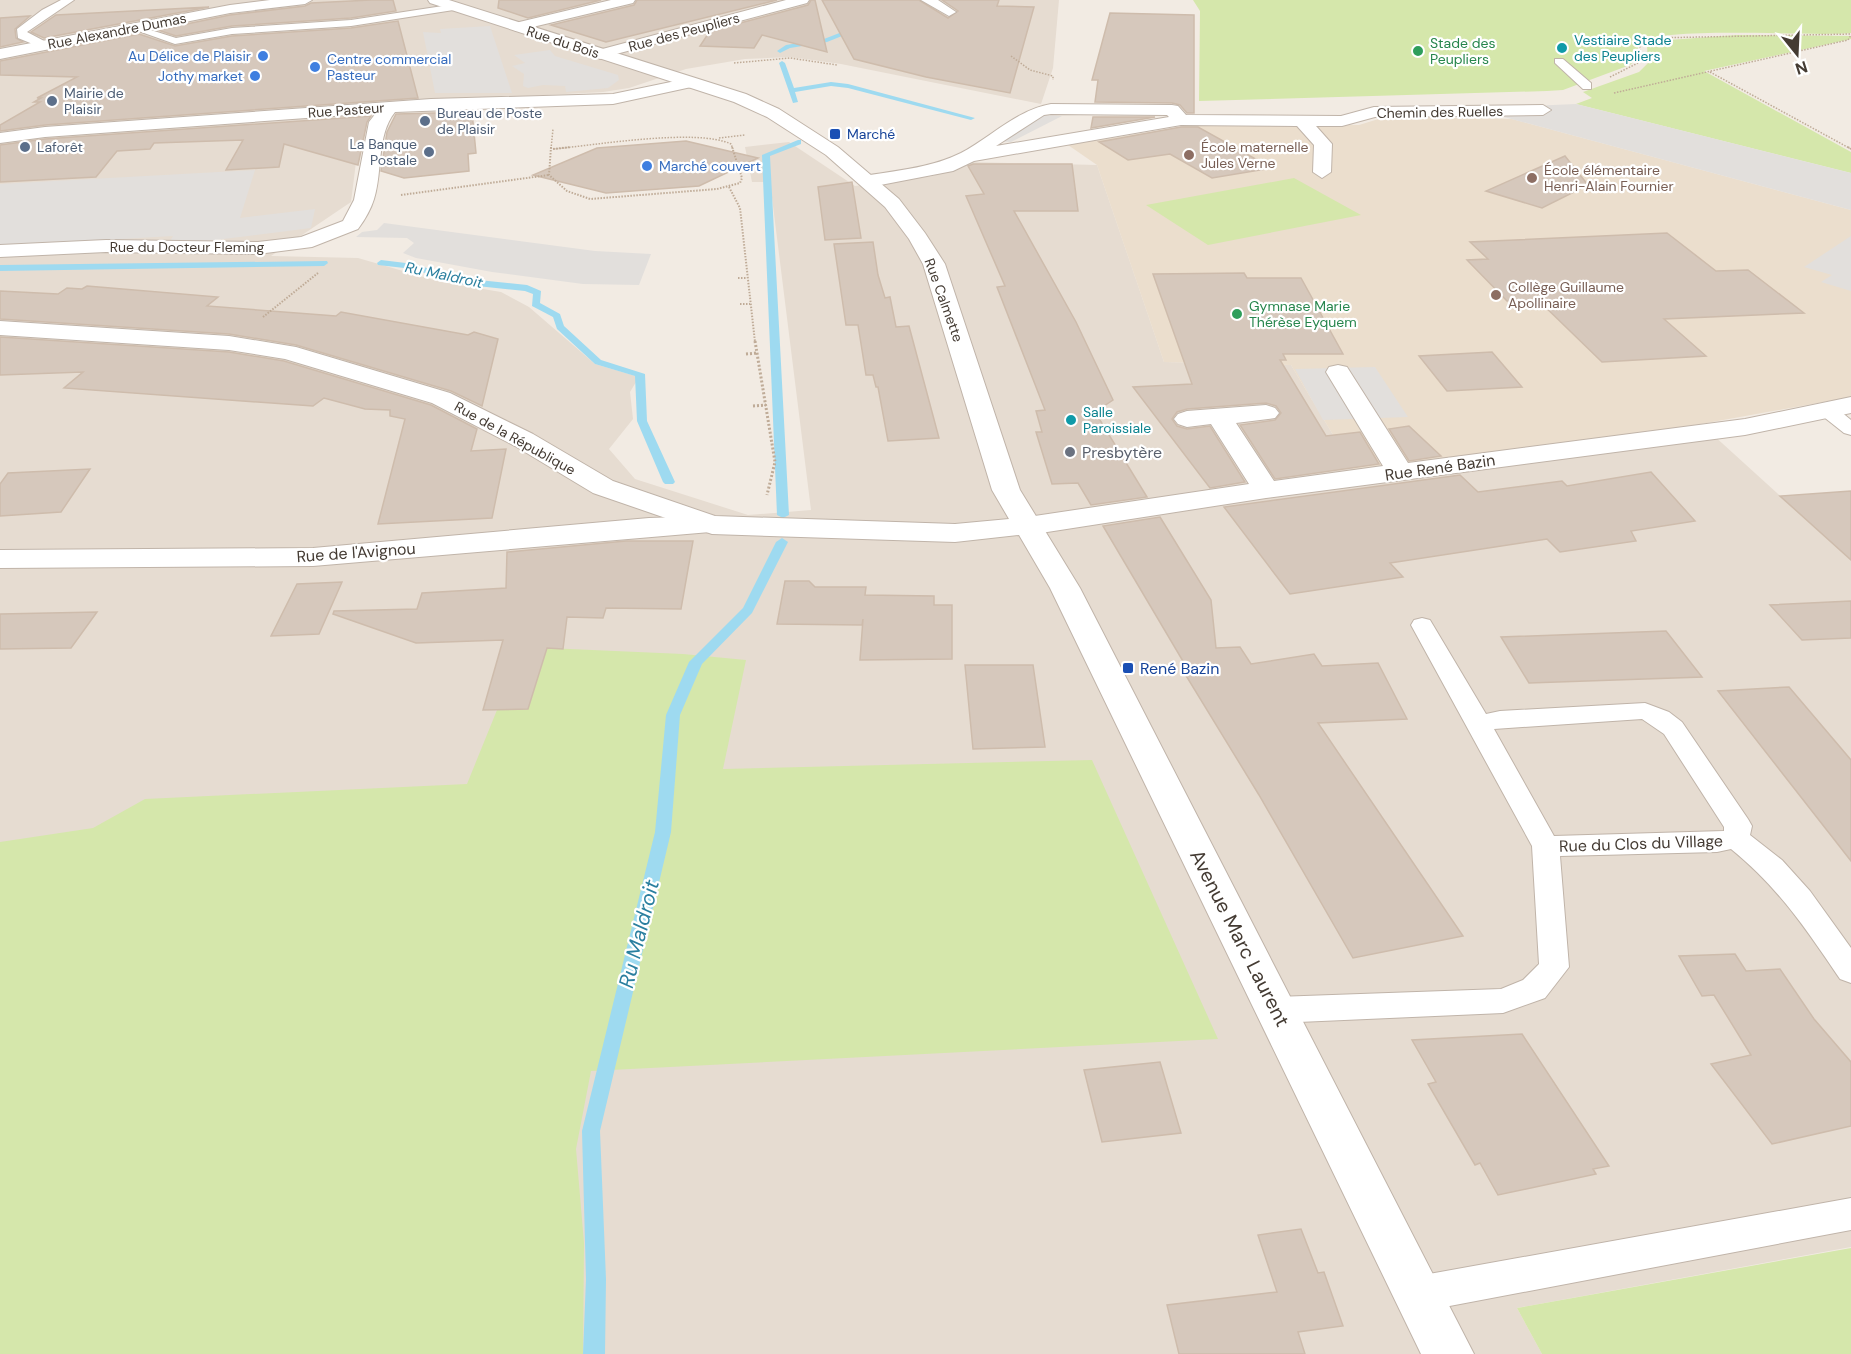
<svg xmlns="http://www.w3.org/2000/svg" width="1851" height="1354" viewBox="0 0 1851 1354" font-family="'DM Sans',sans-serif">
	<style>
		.residential { fill: #e6dcd1 }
		.education { fill: #ebdecd }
		.green { fill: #d5e7ab }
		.parking { fill: #e2dfdc }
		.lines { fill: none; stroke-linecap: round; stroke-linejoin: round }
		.stream { fill: #9edaf0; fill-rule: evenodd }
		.building { fill: #d6c8bc; stroke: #cebcac; stroke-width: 1.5 }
		.service-casing { stroke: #c0b4a9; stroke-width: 2 }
		.minor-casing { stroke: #c0b4a9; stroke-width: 2 }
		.tertiary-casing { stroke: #c0b4a9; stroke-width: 2 }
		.path-far2 { stroke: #bfab97; stroke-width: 1.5; stroke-dasharray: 1.5 1.5; stroke-linecap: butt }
		.path-far1 { stroke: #bfab97; stroke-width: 2; stroke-dasharray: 1.5 1.5; stroke-linecap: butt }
		.path { stroke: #bfab97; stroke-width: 3; stroke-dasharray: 2 2; stroke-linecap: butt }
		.service { fill: #fff; fill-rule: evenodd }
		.minor { fill: #fff; fill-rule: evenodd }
		.tertiary { fill: #fff; fill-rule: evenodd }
		.culture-dot { fill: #0f9aa8; stroke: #fff; stroke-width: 2 }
		.leisure-dot { fill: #2e9e5b; stroke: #fff; stroke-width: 2 }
		.shop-dot { fill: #3f7fe0; stroke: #fff; stroke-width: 2 }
		.service-dot { fill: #5c6f8a; stroke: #fff; stroke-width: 2 }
		.transit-dot { fill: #1a4fb4; stroke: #fff; stroke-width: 2 }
		.education-dot { fill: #8d6e63; stroke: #fff; stroke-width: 2 }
		.worship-dot { fill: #6b7280; stroke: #fff; stroke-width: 2 }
		.labels { text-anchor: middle; stroke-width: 4.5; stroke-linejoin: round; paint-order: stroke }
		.far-street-label { font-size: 14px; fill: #443b33; stroke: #fff }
		.far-culture-label { font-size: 14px; fill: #0d838f; stroke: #fff; text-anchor: start }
		.far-leisure-label { font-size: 14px; fill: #27864d; stroke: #fff; text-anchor: start }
		.far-shop-label { font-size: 14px; fill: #366cbe; stroke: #fff; text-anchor: end }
		.far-service-label { font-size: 14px; fill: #4e5e75; stroke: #fff; text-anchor: start }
		.far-transit-label { font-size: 14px; fill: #164399; stroke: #fff; text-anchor: start }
		.far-education-label { font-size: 14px; fill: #785e54; stroke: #fff; text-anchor: start }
		.far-water-label { font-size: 15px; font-style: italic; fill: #2a7f9f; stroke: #fff }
		.worship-label { font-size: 16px; fill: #5b616d; stroke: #fff; text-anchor: start }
		.street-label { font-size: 16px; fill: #443b33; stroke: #fff }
		.transit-label { font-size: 16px; fill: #164399; stroke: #fff; text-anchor: start }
		.near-street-label { font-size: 20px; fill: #443b33; stroke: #fff }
		.near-water-label { font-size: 21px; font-style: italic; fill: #2a7f9f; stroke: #fff }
	</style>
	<rect width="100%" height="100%" fill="#f2ebe3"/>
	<path class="residential" d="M0,0H1059L1053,68L1041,104L841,64L790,57L745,59L686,69L629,88L603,92L376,104L360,130L351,202L271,256L358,258L441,282L501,292L529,307L595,364L639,377L630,392L633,419L609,449L635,479L748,515L811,510L770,182H752L745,147L789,142L855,186L933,176L968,162L1097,165L1164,362L1291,365L1356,473L1701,424L1851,560V1247L1517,1308L1542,1354H0Z"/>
	<path class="education" d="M1385,117L1512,119L1851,210V397L1701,424L1356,473L1291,365L1164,362L1097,165L1068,145L1186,126L1359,125Z"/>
	<path class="green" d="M1193,0H1851V33C1812,37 1664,25 1639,43L1635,60L1630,65L1563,90L1547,91L1199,101L1200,11Z
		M1737,35L1851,36V39L1704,71L1851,152V173L1576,104L1592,98L1583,92L1639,72L1648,63L1647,46L1655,41Z
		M1294,178L1361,215L1208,245L1146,205Z
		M547,648L683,654L746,660L723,769L1092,760L1218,1039L591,1071L576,1149L584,1243L583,1354H0V842L93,828L145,799L467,784L497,710L532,694Z
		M1851,1248V1354H1542L1517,1308Z"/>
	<path class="parking" d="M490,26L512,93H435L423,32L441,33L440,29Z
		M550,50L555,56L618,75L619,80L608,88L566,92L565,86L543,85L528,88L523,86L524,74L512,66L525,63L514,55Z
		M1576,104L1851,173V210L1504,117L1481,108Z
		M1042,115L1062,116L1011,142L992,141Z
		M255,170L240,218L315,209L311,228L207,241H170L173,236L0,246V184Z
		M384,223L595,251L651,254L639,285L583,284L492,272L416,258L403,253L414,243L407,238L356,237L362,232L377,230Z
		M1851,236V291L1821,282L1832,275L1804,267Z
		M1375,367L1408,417L1323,420L1295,369Z"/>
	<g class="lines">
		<path class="stream" d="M855,27L857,30L827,42L790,48L780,53L777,51L786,45L824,39Z
			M782,61L785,63L794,88L831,82L848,84L975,118L971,120L848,88L831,86L795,92L798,102L793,103L779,63Z
			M798,140H801V144L770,156L789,515L783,518L777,515L762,155Z
			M381,260L414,264L459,278L527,285L541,291L540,303L560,314L564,326L601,360L645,374L647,421L675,482L673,484H665L663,482L637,421L635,376L595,364L557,329L553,317L532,306L533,294L525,291L458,284L413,269L378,265L377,263Z
			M327,261L328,263L324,266L0,271V265Z
			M782,538L788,542L752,613L702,664L680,715L671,832L600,1131L606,1279L605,1354H583L586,1279L582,1131L655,832L666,715L689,662L743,608L776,542Z"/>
	</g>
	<path class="building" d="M371,0H393L396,11L351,18L232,26L176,36L158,30L230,15L305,6L311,3Z
		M499,0H601L528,18L498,8Z
		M637,0H777L606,42L551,25L634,5Z
		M811,0H815L827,52L762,35L754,48L700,46L710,31L808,5Z
		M822,0H919L948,18L958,11L942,0H999L997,6L1034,7L1010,93L926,77L854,59Z
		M209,7L44,38L31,32L56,15Z
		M1110,13L1194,15V113H1187L1180,105L1172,103L1095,102L1098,80H1092Z
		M30,16L15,29L16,38L23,42L0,47V18Z
		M398,21L418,98L45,125L0,131V125L40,102H34L41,98H37L77,77L0,75V61L139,34L175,46L232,36L351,28Z
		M472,112L476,153L468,154L469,171L404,178L381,171L387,132L396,114Z
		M371,116L367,122L358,165L284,144L279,167L226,170L243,140L154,143L150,149L117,151L96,177L0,182V145L45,139Z
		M1093,117H1155L1091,128Z
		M1181,127H1198L1272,168L1212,178L1170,154L1128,160L1099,142Z
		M686,141L758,158L699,186L606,193L533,175L597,148Z
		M1565,156L1588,185L1542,208L1486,191Z
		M973,164H1072L1078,211H1014L1076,322L1113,400L1095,412L1147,497L1091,505L1078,483L1052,484L1036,432H1042L1036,411L1045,410L997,287L1005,286L966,196L984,194L968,166Z
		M852,182L861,238L825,240L818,187Z
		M1667,233L1716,271L1748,270L1804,313L1664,319L1706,356L1602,362L1538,300L1507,301L1467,260L1488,259L1470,242Z
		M873,242L878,275L885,298L890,297L896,327L909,326L939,438L888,441L878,387H876L873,375H866L858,325H846L834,244Z
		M1244,273L1247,278H1301L1343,354H1283L1286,360H1280L1326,436L1360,432L1379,464L1275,479L1240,425L1275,420L1281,413L1276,406L1266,403L1187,409L1177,412L1172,419L1177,426L1187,429L1210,426L1245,482L1210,488L1133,387L1192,384L1153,274Z
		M87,286L218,297L207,306L336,316L341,312L468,335L474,332L498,339L482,406L451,391L296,345L229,334L0,319V291L58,294L67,288L82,289Z
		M0,337L229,352L284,361L431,405L477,429L471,451L506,449L492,518L378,524L405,419L390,416V410L365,409L324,398L313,406L64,388L83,372L0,375Z
		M1492,352L1522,387L1447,391L1419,356Z
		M1409,426L1441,456L1409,461L1389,429Z
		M90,469L61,512L0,516V484L8,473Z
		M1651,472L1695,521L1631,531L1636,541L1560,552L1547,539L1390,563L1403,577L1290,594L1224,507L1460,475L1478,492L1562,481L1567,486Z
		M1851,491V560L1780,496Z
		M1160,517L1211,600L1216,648L1240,647L1251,664L1314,654L1322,666L1378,663L1407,719L1318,723L1463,936L1353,958L1259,795L1185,674L1190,673L1103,526Z
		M626,541H693L681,609L606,608L603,618L567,617L563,649L547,648L528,709L483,710L503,640L416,643L333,614L334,611L417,609L422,593L506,588L507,552Z
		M785,581H809L815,587H866L865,595L934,596V605H952V659L860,660L863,619L862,625L777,624Z
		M342,582L319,634L271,636L297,584Z
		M1851,601V638L1802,640L1770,605Z
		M97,612L71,648L0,649V614Z
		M1666,631L1702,677L1529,683L1501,637Z
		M965,665H1033L1045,747L973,749Z
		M1789,687L1851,760V861L1718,691Z
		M1735,954L1746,971L1780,969L1814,1019L1851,1062V1126L1772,1144L1711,1064L1751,1055L1714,995L1702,996L1679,956Z
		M1522,1034L1609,1166L1593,1169L1596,1174L1498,1195L1480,1163L1475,1165L1428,1084L1436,1082L1412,1040Z
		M1160,1062L1181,1133L1102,1142L1084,1070Z
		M1301,1229L1318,1273L1324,1272L1343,1326L1298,1332L1305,1354H1179L1167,1305L1277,1292L1258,1235Z"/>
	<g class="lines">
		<g class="service-casing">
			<path id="service" d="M61,0H74L27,32L48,43V47H40L18,38L17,29L42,10Z
				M456,4L460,5V9L351,26L232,34L175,44L130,28L135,25L176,38L232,28L351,20Z
				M1555,59H1563L1591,83V89H1583L1555,63Z
				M1827,404L1834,406L1851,420V435L1844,433L1820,414L1818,410L1820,406Z
				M1422,618L1430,620L1433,625L1486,714L1500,711L1645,703L1669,712L1682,722L1748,819L1752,826L1750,835L1782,860L1810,891L1851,948V983L1840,979C1806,929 1779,888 1731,849L1717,852L1560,856L1569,967L1545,998L1503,1013L1276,1023L1265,1019L1261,1010L1265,1001L1276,997L1501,989L1523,980L1539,964L1532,846L1411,625L1414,620ZM1642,719L1664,734L1724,827V831L1554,836L1494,729Z
				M1851,1198V1230L1418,1312L1405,1307L1400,1294L1405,1281L1418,1276Z"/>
		</g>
		<g class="minor-casing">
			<path id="minor" d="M270,0H312L305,4L230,13L0,59V49L230,5Z
				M611,0H635L633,3L516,31L509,27L511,24Z
				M786,0H809L807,3L605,57L600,59L592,54L595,51Z
				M921,0H938L956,12L949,16Z
				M690,78L696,80L698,83L696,86L613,104L395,112C376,136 383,171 374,199C371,209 364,221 358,229L312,247L258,254L106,252L0,257V245L106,240L258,242L301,237L343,221L354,200L369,122L376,113L45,137L0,143V133L45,127L431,99L613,94Z
				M1051,104L1172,105L1178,106L1186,115L1341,116L1374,107L1543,105L1551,110L1543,115L1375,117L1342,126H1316L1332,144L1331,172L1322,178L1313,172L1314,145L1297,126L1181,125L974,161L953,171L870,187L861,181L870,175C901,170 933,167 961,153C991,137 1017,110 1051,104ZM1051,114L1167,115L1169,117L996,146L1044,115Z
				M1338,365L1347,367L1408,463L1745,419L1851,397V413L1745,435L1266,498L1028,535L1018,532L1014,526L1018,520L1028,517L1249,484L1211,424L1187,427L1178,424L1174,419L1178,414L1187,411L1266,405L1275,408L1279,413L1275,418L1236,423L1274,481L1383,466L1326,372L1329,367Z
				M712,516L722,519L726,525L722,531L313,566L0,568V550L313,548L649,518Z"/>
		</g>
		<g class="tertiary-casing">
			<path id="tertiary" d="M428,0H449L746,94L779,109L838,147L899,199L925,233L945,264L1020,490L1080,588L1474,1354H1421L1050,588L1019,535L955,542L712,534L593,493L515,446L432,403L285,359L229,350L0,335V321L229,336L296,347L450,393L533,434L613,481L715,516L955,524L1009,519L992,490L923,264L909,239L885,207L826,155L767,117L734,102L430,3Z"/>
		</g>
		<path class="path-far2" d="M1011,56L1030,70L1053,76V80
			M734,63L790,58L837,65
			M1710,72L1851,149
			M1610,77L1640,62V45L1652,38L1851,34
			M1614,93L1848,40L1851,35
			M719,138L745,135
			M551,149L553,129
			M554,149C596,145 697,128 731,144L733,149"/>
		<path class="path-far1" d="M551,147L549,175L567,191L590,199L717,189L740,183L742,178L732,147
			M1848,147L1851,149
			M553,149L571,147
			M729,187L740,208L755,342
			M401,195L549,175
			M738,278H747
			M740,304H750
			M263,317L318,273"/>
		<path class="path" d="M755,341L775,462L767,495
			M746,354L757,353
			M753,406L766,405"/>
		<use href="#service" class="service"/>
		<use href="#minor" class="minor"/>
		<use href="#tertiary" class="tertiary"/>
	</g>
	<g class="culture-dot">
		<circle cx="1562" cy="48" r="6"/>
		<circle cx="1071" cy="420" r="6"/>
	</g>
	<g class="leisure-dot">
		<circle cx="1418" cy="51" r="6"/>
		<circle cx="1237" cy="314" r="6"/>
	</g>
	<g class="shop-dot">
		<circle cx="263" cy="56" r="6"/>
		<circle cx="315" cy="67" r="6"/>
		<circle cx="255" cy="76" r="6"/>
		<circle cx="647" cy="166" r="6"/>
	</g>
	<g class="service-dot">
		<circle cx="52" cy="101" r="6"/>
		<circle cx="425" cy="121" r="6"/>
		<circle cx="25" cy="147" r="6"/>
		<circle cx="429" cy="152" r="6"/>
	</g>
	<g class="transit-dot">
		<rect x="829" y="128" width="12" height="12" rx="3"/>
		<rect x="1122" y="662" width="12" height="12" rx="3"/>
	</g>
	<g class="education-dot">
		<circle cx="1189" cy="155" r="6"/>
		<circle cx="1532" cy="178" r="6"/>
		<circle cx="1496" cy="295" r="6"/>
	</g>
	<circle class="worship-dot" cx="1070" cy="452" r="6"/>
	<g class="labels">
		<g class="far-street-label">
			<text transform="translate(117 31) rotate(-11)" y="5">Rue Alexandre Dumas</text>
			<text transform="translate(684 32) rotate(-15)" y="5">Rue des Peupliers</text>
			<text transform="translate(563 42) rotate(18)" y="5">Rue du Bois</text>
			<text transform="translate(346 110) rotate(-4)" y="5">Rue Pasteur</text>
			<text transform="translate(1440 112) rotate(-1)" y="5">Chemin des Ruelles</text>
			<text x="187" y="252">Rue du Docteur Fleming</text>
			<text transform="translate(944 300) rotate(70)" y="5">Rue Calmette</text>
			<text transform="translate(515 438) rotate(29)" y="5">Rue de la République</text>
		</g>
		<g class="far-culture-label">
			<text x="1574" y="45">Vestiaire Stade<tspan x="1574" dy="16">des Peupliers</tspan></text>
			<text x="1083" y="417">Salle<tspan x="1083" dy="16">Paroissiale</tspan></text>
		</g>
		<g class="far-leisure-label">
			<text x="1430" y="48">Stade des<tspan x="1430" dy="16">Peupliers</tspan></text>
			<text x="1249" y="311">Gymnase Marie<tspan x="1249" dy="16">Thérèse Eyquem</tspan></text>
		</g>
		<g class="far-shop-label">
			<text x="251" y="61">Au Délice de Plaisir</text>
			<text x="327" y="64" text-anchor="start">Centre commercial<tspan x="327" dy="16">Pasteur</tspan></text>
			<text x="243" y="81">Jothy market</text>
			<text x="659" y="171" text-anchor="start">Marché couvert</text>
		</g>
		<g class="far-service-label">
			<text x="64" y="98">Mairie de<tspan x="64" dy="16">Plaisir</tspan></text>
			<text x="437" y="118">Bureau de Poste<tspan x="437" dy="16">de Plaisir</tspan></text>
			<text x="417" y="149" text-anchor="end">La Banque<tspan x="417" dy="16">Postale</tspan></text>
			<text x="37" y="152">Laforêt</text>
		</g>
		<g class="far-transit-label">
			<text x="847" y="139">Marché</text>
		</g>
		<g class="far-education-label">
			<text x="1201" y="152">École maternelle<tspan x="1201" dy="16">Jules Verne</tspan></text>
			<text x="1544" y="175">École élémentaire<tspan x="1544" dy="16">Henri-Alain Fournier</tspan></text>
			<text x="1508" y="292">Collège Guillaume<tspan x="1508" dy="16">Apollinaire</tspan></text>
		</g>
		<g class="far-water-label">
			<text transform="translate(444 275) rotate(12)" y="5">Ru Maldroit</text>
		</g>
		<g class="worship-label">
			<text x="1082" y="458">Presbytère</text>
		</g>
		<g class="street-label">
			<text transform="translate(1440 467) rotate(-8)" y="6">Rue René Bazin</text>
			<text transform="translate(356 552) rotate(-4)" y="6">Rue de l'Avignou</text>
			<text transform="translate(1641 843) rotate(-2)" y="6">Rue du Clos du Village</text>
		</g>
		<g class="transit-label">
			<text x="1140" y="674">René Bazin</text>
		</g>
		<g class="near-street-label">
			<text transform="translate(1240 938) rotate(63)" y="7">Avenue Marc Laurent</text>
		</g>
		<g class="near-water-label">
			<text transform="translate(639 934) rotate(-76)" y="7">Ru Maldroit</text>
		</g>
	</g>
	<g transform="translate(1797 54) rotate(162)" stroke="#ffffff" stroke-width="4.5" paint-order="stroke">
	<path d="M0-4.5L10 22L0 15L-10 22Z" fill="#443b33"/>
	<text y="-9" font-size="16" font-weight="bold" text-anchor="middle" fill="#443b33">N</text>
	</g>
</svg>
